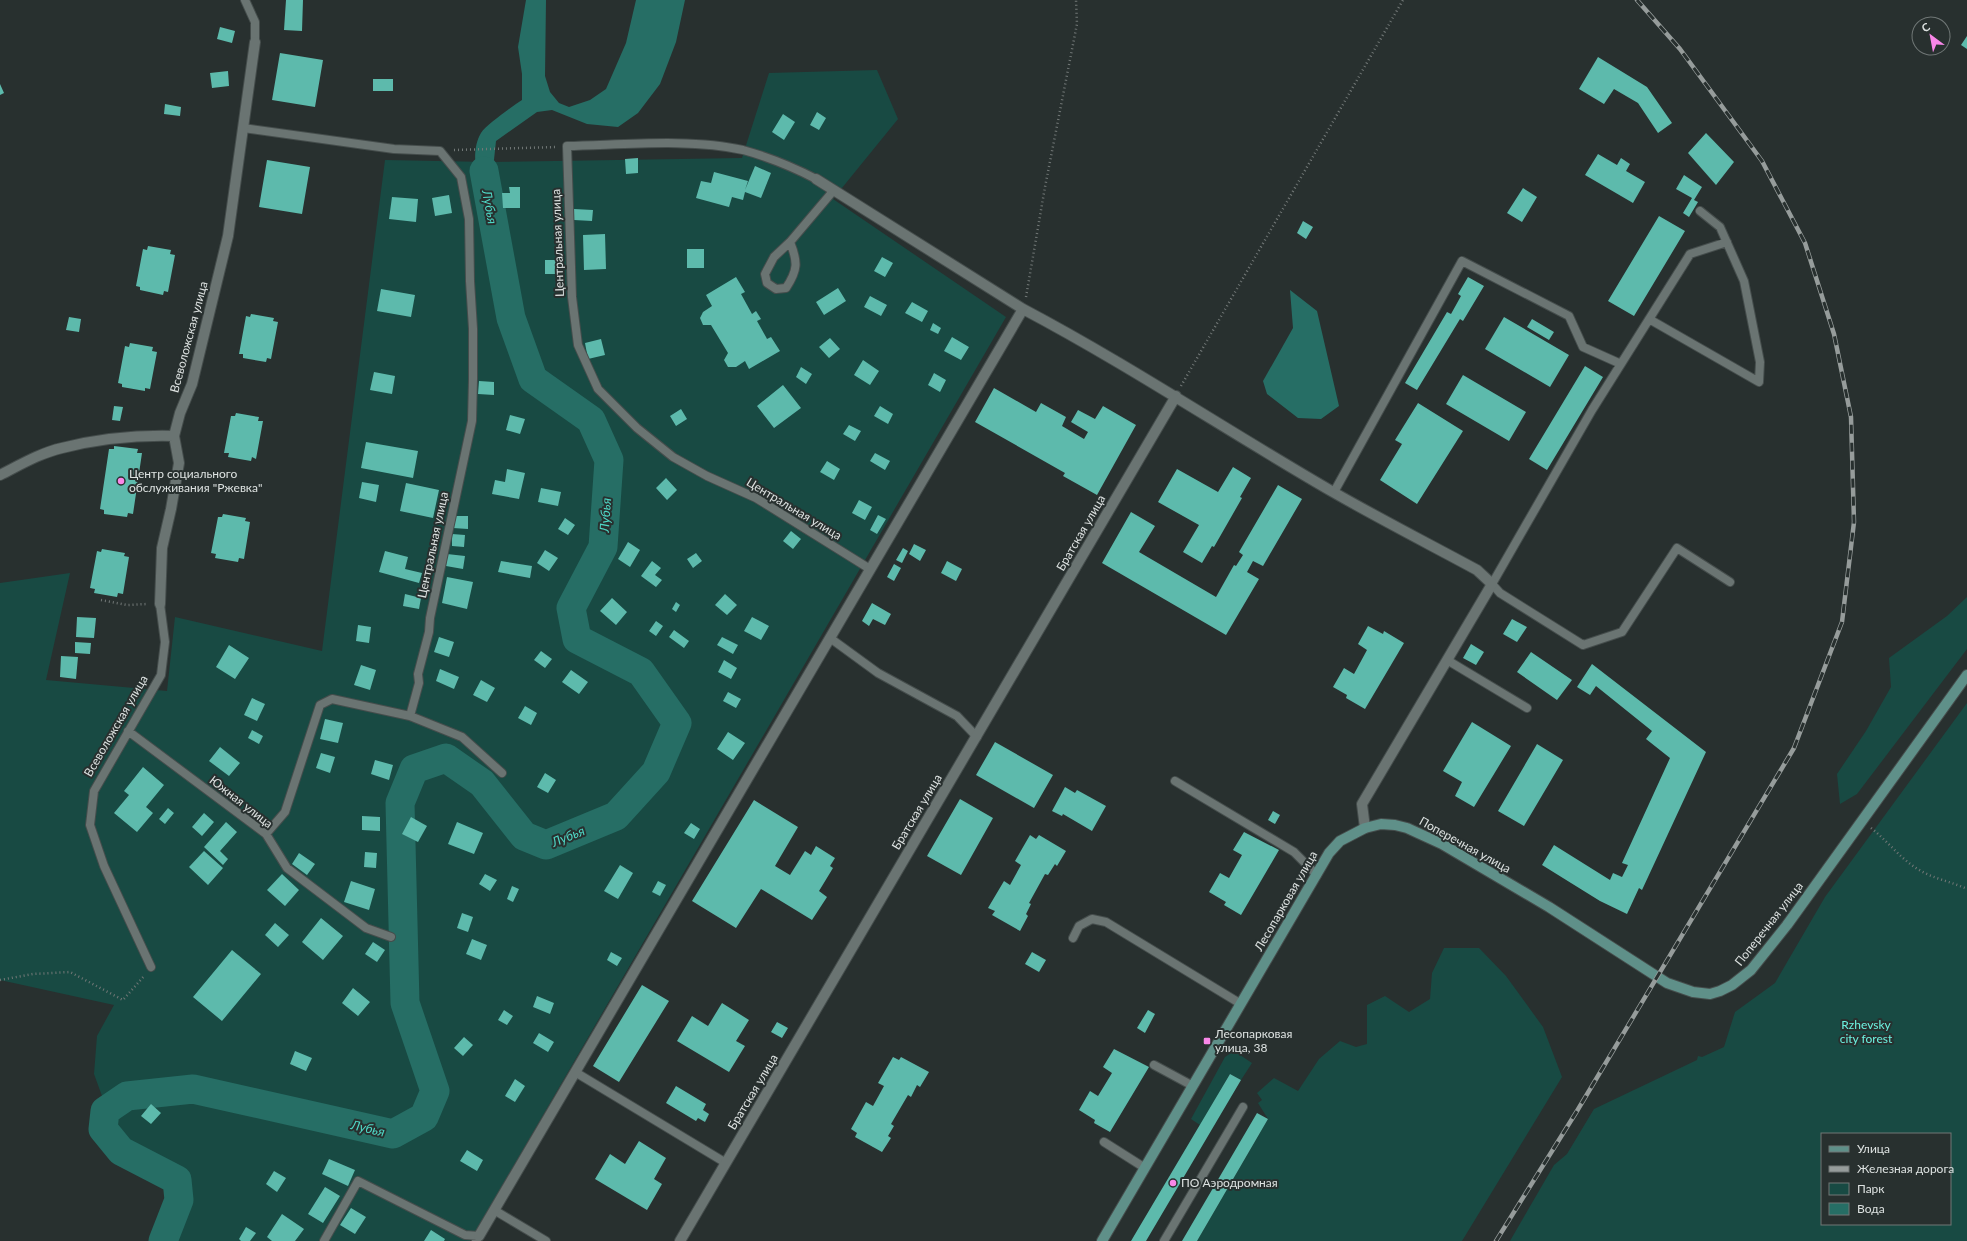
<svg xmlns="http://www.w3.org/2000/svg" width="1967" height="1241" viewBox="0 0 1967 1241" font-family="Lato,sans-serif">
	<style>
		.green { fill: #184a43; fill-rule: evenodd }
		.water { fill: #266e65 }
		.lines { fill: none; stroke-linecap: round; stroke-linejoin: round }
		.river { stroke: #266e65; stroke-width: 29 }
		.building { fill: #5dbaac }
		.lane-casing { stroke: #454d4c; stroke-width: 10 }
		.street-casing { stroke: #454d4c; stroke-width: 12 }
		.secondary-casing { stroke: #454d4c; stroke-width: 12 }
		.path { stroke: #727877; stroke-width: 2.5; stroke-dasharray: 1 3; stroke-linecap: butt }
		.lane { stroke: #6a7472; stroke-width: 8 }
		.street { stroke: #6a7472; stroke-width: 10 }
		.secondary { stroke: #5f9089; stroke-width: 10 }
		.rail-casing { stroke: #969c9b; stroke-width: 4.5 }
		.rail { stroke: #28302f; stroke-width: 3; stroke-dasharray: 9; stroke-linecap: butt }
		.poi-dot { fill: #f987e8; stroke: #28302f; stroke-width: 1.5 }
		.labels { text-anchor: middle; stroke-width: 4; stroke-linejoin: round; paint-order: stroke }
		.street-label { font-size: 12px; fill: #dde2e1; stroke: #28302f }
		.poi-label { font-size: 12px; fill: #dde2e1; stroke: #28302f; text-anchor: start }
		.park-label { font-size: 12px; fill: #6cf2e0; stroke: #28302f }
		.water-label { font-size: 13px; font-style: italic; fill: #4fd9c7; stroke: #28302f }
	</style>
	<rect width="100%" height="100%" fill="#28302f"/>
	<path class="green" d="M877,70L898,119L833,199L1006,317L470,1241H172L189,1201L186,1174L127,1144L113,1126L94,1074L97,1036L114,1005L0,980V583L70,573L46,680L167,691L175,617L322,651L385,160L489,162L742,158L769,73Z
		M1967,597V649L1857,794L1840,804L1837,774L1866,731L1891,687L1889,658L1947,616Z
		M1967,703V1241H1510L1554,1165L1567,1154L1594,1109L1697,1060L1698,1056L1702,1057L1724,1047L1735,1012L1775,983L1825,897ZM1822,1134H1950V1224H1822Z
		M1444,948H1479L1506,976L1543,1027L1562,1077L1462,1241H1197L1268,1119L1258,1103L1262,1100L1257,1093L1274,1078L1298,1091L1319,1059L1340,1041L1356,1047L1367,1044V1005L1385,996L1409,1012L1430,999L1432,973Z
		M1234,1051L1252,1063L1241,1080L1230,1074L1200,1125L1191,1119L1225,1057Z"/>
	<path class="water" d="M526,0H546L545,76L550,92L559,103L569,107L590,100L606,89L626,43L636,0H685L676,42L660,84L638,113L618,127L587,124L552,110L537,112L496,141L493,169L499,209L485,212C480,190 468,154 481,133C486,125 513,106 522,100V74L518,47Z
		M1290,290L1317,311L1339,406L1321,419L1298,418L1267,394L1263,381L1293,328Z"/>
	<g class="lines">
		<path class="river" d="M163,1241L179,1200L177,1180L121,1151L103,1129L105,1111L127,1096L193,1089L393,1134L424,1117L435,1091L405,1003L400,803L414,769L446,758L482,783L524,836L546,845L616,816L656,772L677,723L641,672L577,639L571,608L603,547L609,460L591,420L533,379L511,318L484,171"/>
	</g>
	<path class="building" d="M286,0H303L302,31L284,30Z
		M220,27L235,31L232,43L217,39Z
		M1967,36V49L1961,45Z
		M280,53L323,60L315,107L272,100Z
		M1598,57L1647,87L1672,123L1658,133L1638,103L1614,89L1604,104L1579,89Z
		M228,71L229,86L212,88L210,73Z
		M373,79H393V91H373Z
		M0,84L4,93L0,95Z
		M165,104L181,107L180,116L164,114Z
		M817,112L826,118L819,130L810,125Z
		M783,114L795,122L784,140L772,132Z
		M1706,133L1734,162L1716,185L1688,153Z
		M1598,154L1617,165L1621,158L1630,164L1626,171L1645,182L1633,203L1585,175Z
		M638,158V173L626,174L625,159Z
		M267,160L310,167L302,214L259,207Z
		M755,166L771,173L761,198L745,192L743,200L732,197L729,207L696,198L701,181L711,183L714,172L748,181L745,190Z
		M1684,175L1702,187L1694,200L1698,202L1689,217L1683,213L1692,198L1676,189Z
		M509,187H520V208H503L502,193H510Z
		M1523,188L1537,197L1522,222L1507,213Z
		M449,195L452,213L435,216L432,198Z
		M392,197L418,199L416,222L389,219Z
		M574,209L593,210L592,221L574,220Z
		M1659,216L1685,231L1634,316L1608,301Z
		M1303,221L1313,227L1306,239L1297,233Z
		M605,234L606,269L584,270L583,235Z
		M148,246L171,250L170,254L175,255L168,292L164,291L163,295L140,290V287L136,286L143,249L147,250Z
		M687,249H704V268H687Z
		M882,257L893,263L885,277L874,271Z
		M545,260H562V274H545Z
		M736,277L745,292L741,294L752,314L756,311L761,319L757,321L766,337L767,339L771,337L780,351L749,369L745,361L736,367H728L724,360L728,353L711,325H703L700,318L703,312L712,306L706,295Z
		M1468,277L1484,286L1463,321L1460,319L1417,390L1405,383L1447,312L1451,314L1461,296L1458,294Z
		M838,288L846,301L824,315L816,302Z
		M381,289L415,295L411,317L377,311Z
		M870,296L887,305L881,316L864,307Z
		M912,302L928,311L922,322L905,313Z
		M251,314L274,318L273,321L278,322L271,359L267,358L266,362L243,358V354H239L246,316L250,317Z
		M69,317L81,319L79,332L66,330Z
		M1504,317L1569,355L1550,387L1485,349Z
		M1532,319L1554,332L1549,340L1527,327Z
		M933,323L941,328L938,334L930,330Z
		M952,337L969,347L961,360L944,351Z
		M830,338L840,349L829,358L819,347Z
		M601,339L605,355L588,359L585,343Z
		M130,343L153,347L152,351L157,352L150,389L145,388V391L122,387V384L118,383L125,346L129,347Z
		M863,360L879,371L870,385L854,375Z
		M1585,366L1603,377L1547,470L1529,459Z
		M801,367L812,374L806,384L796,377Z
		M374,372L395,376L392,394L370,390Z
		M934,373L946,380L940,392L928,385Z
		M1463,375L1526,412L1509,441L1446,404Z
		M479,381L494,382V395L478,394Z
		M783,385L801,408L774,428L757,406Z
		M994,388L1036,412L1041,403L1066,417L1062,426L1084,439L1088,432L1071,422L1078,410L1095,419L1103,406L1136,425L1097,495L1063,476L1065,473L975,422Z
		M1418,403L1463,431L1417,504L1380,480L1402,444L1395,440Z
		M114,406L123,407L120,421L112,420Z
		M880,406L893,414L888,424L874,416Z
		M681,409L687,419L676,426L670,416Z
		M236,413L259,417L258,421H263L256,459L252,457L251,461L228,457L229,453H224L231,416H235Z
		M510,415L525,419L520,434L506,430Z
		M849,425L861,431L855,441L843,434Z
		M366,442L418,451L413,478L361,468Z
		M114,446L138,449L137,453H142L133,514L128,513L127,517L104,514V510L100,509L109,449H114Z
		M875,453L890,461L885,470L870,461Z
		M827,461L840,469L834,480L820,472Z
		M1233,467L1251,478L1240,497L1242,498L1214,547L1212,546L1202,563L1183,552L1199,525L1158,502L1177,469L1218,492Z
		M507,469L525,473L519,499L492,494L495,480L505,482Z
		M666,478L677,490L667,500L656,488Z
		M362,482L379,485L376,502L359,498Z
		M406,483L439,490L433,518L400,511Z
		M1278,485L1302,499L1263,566L1253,561L1247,572L1259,579L1226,635L1102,563L1131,512L1155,526L1139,552L1216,597L1234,565L1236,566L1243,555L1239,552Z
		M541,488L561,492L558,506L538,502Z
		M859,500L872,507L865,520L852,513Z
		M223,514L246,518L245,521L250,522L244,559L239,558L238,562L215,558L216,554L211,553L218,517H222Z
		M878,515L886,519L877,534L870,530Z
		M453,516H468V529L453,528Z
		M565,518L575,525L568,535L558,529Z
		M791,531L801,539L793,549L783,541Z
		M452,534L465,535L464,547L452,546Z
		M628,542L640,550L630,567L618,559Z
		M914,544L926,550L920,561L909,554Z
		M903,548L908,551L902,563L896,560Z
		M102,549L125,553L124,556L129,557L123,594L118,593L117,597L94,593L95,589L90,588L97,551L101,552Z
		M545,550L558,558L549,571L537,563Z
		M385,551L408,557L405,569L422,573L419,583L379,572Z
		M696,553L702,561L693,568L687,559Z
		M447,554L465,556L463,569L446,566Z
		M501,561L532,566L530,578L498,572Z
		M652,561L661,568L655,575L662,580L656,587L641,576Z
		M947,561L962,569L956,581L941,573Z
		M894,564L901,568L894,581L887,577Z
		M447,577L473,582L467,609L442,603Z
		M405,594L421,598L419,609L403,606Z
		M725,594L737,605L727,615L715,605Z
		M612,598L627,612L616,625L600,611Z
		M676,602L680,605L676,612L672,609Z
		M872,603L891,614L885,625L873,619L869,626L862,621Z
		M77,617L96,618L94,638L76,637Z
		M752,617L769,626L761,640L744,631Z
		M1512,619L1527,627L1517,642L1503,634Z
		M656,621L663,626L656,636L649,631Z
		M358,625L371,627L369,643L356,641Z
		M1368,626L1383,634L1384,631L1404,643L1365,709L1346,698L1347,695L1333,687L1344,668L1354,674L1367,650L1358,644Z
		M674,630L689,641L684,648L669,637Z
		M439,637L454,642L449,657L434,652Z
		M722,637L738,645L733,654L717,645Z
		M75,642L91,643L90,654L75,653Z
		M1471,644L1484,652L1476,665L1463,658Z
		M229,645L249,658L235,679L216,667Z
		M541,651L552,659L545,668L534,660Z
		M1531,652L1572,680L1557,700L1517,672Z
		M61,656L78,657L76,679L60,677Z
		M724,660L737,668L731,679L718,672Z
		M1592,664L1706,752L1642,890L1639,888L1627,914L1600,901L1542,865L1554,845L1610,880L1613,873L1622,877L1628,865L1622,863L1670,758L1646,739L1652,731L1596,686L1590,695L1577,687Z
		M361,665L376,670L370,690L354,685Z
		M440,669L459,677L454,689L436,681Z
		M571,670L588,682L579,694L562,682Z
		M481,680L495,688L487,702L473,695Z
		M728,692L741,699L736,708L723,701Z
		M252,698L265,704L257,721L244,715Z
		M525,706L537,713L531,725L518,718Z
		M325,719L343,723L338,743L320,739Z
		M1472,722L1511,746L1474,807L1455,796L1462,782L1443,771Z
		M252,730L263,736L259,744L248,738Z
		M728,732L745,743L733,760L717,749Z
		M995,742L1053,775L1034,808L976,775Z
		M1537,744L1563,760L1524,826L1498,811Z
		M220,747L240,763L229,776L209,761Z
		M321,753L335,757L330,773L316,768Z
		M375,760L393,765L389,780L371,774Z
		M143,767L164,785L146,807L153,813L137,832L114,813L129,795L124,791Z
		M545,773L556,780L548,793L537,787Z
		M1065,787L1075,793L1077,790L1106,806L1092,831L1063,814L1062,816L1052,811Z
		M960,799L993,818L961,875L927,856Z
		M754,800L798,827L775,866L790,875L805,851L811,855L816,846L835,858L830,866L833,868L819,891L827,897L812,920L761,889L736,928L692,901Z
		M168,808L174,813L165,824L159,819Z
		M1273,811L1280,815L1275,824L1268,820Z
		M204,813L214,822L202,836L192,827Z
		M362,816L380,817V831L362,830Z
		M411,817L427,826L418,842L402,834Z
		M226,822L237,832L220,851L228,859L223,865L204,847Z
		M457,822L483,833L474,854L448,844Z
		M691,823L700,829L694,839L684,833Z
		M1244,832L1279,850L1241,915L1224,905L1226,902L1209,892L1220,873L1229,878L1242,855L1233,850Z
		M1030,835L1036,839L1039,835L1066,851L1057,866L1055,864L1048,875L1045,874L1029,903L1031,904L1026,914L1028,916L1020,931L992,915L995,911L988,908L1004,881L1010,885L1021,865L1015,861Z
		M204,851L223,868L208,885L189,867Z
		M365,852L377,853L376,868L364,867Z
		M299,853L315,864L307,875L292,864Z
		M620,865L633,873L618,899L604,891Z
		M282,874L299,890L285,906L267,890Z
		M485,874L497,880L490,891L479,884Z
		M351,881L375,889L369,910L344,902Z
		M658,881L666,885L660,896L652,892Z
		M512,886L519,889L513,902L507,899Z
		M462,913L473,917L468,932L457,928Z
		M321,918L343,936L323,960L302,942Z
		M275,923L289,935L278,947L265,935Z
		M472,939L487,945L481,960L466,954Z
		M373,942L385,950L377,962L365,954Z
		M232,950L261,974L222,1021L193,997Z
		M611,952L622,958L617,966L607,960Z
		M1032,952L1046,960L1039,972L1025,964Z
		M642,985L669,1001L619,1082L593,1066Z
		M353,988L370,1002L358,1016L342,1003Z
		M537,996L554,1003L550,1014L533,1007Z
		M722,1003L749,1020L736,1041L745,1046L729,1072L677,1041L692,1016L708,1026Z
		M504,1010L513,1016L507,1025L498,1020Z
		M1148,1010L1155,1014L1145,1033L1137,1028Z
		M777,1022L788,1028L782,1038L771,1032Z
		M539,1033L554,1042L548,1052L533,1043Z
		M464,1037L473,1045L463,1056L454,1048Z
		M1114,1049L1149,1067L1110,1132L1094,1123L1095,1120L1079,1110L1090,1091L1098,1096L1112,1073L1103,1067Z
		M295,1051L312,1058L306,1071L290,1064Z
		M893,1057L899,1060L901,1057L929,1072L920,1087L917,1085L911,1097L908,1095L891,1124L894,1126L888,1136L891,1138L882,1152L855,1137L857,1133L851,1129L866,1102L873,1106L884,1086L878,1083Z
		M1230,1074L1241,1080L1146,1241H1131Z
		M515,1079L525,1086L515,1102L505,1096Z
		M676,1086L706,1104L703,1110L709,1114L705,1122L698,1118L696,1121L666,1103Z
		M151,1104L161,1113L151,1124L141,1116Z
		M1257,1113L1268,1119L1197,1241H1182Z
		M639,1141L666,1158L654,1179L662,1184L647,1210L595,1179L610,1154L625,1164Z
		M467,1150L483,1160L477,1171L460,1161Z
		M329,1159L355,1170L348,1186L322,1174Z
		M274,1171L286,1178L277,1192L266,1184Z
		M325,1187L340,1196L323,1223L308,1214Z
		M351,1208L366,1217L355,1234L340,1225Z
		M282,1214L304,1229L295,1241H272L267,1237Z
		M246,1227L256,1233L250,1241H241L239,1239Z
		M431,1230L445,1239L444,1241H424Z"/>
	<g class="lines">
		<g class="lane-casing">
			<path id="lane" d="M245,0L255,22V42
				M243,128L394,149L440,151L461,177L469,219L470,281L473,329V379L472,421L430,618L429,632L418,674L419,683L410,716L332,699L320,705L285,812L266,834
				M816,179C793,167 768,157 743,150C691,138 621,145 567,146L572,297L578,345L598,389L637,428L673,457L707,476L756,498L870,569
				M790,242L774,257L765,274L767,283L776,289L786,288C798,270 798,262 790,242L834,190
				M1727,242L1690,254L1592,410L1492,584L1500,593L1583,645L1622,632L1677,548L1730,582
				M1649,319L1759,382L1760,362L1744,281L1720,227L1700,211
				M1334,492L1462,261L1569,316L1583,347L1621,364
				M830,638L878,673L957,716L977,737
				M1447,660L1527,708
				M410,716L462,737L502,773
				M128,731L266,834L287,868L366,928L391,937
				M1175,781L1294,852L1317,875
				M1073,938L1079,926L1092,919L1106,922L1241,1004
				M151,967L104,866L90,825L94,791L161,675L165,642L160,604
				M1154,1065L1193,1086
				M575,1072L726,1163
				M1104,1142L1145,1168
				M494,1210L546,1241
				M324,1241L358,1181L465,1235L479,1236L476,1241
				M1164,1241L1243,1107"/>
		</g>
		<g class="street-casing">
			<path id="street" d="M816,179L1023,309C1129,365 1229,432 1333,492C1380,519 1429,544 1477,570L1492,584L1362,804L1365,828
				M0,475C20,465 40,453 62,448C98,439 136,435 174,436
				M160,604L162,548L171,509L179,463L174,436L180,413L192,384L228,236L255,42
				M479,1236L1023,309
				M680,1241L1176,396"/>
		</g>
		<g class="secondary-casing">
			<path id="secondary" d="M1102,1241L1329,853L1340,841L1365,828L1381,824L1395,825L1407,828L1442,844L1549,907L1667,983L1693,992L1710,994L1720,991L1732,985L1751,970L1787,925L1967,675"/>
		</g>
		<path class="path" d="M454,150L556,147
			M1026,297L1045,187L1077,24L1076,0
			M1181,386L1403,0
			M101,600L127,605L148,604
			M1871,828C1889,842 1901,860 1921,871C1935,879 1952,882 1967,889
			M0,980L33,974L70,972L123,1000L145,975"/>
		<use href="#lane" class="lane"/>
		<use href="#street" class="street"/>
		<use href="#secondary" class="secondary"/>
		<g class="rail-casing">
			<path id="rail" d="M1496,1241L1577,1111L1794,748L1842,622L1854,522L1851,417L1834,334L1805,243L1762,161L1680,49L1637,0"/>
		</g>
		<use href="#rail" class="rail"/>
	</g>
	<g class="poi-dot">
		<circle cx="121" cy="481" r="4"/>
		<rect x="1203" y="1037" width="8" height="8" rx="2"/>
		<circle cx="1173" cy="1183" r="4"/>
	</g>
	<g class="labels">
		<g class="street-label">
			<text transform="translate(558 243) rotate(-92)" y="4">Центральная улица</text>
			<text transform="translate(189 337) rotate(-75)" y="4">Всеволожская улица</text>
			<text transform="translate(794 509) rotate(31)" y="4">Центральная улица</text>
			<text transform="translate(1081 533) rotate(-60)" y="4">Братская улица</text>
			<text transform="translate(433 545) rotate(-78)" y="4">Центральная улица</text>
			<text transform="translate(116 726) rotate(-60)" y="4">Всеволожская улица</text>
			<text transform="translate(241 802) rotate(38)" y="4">Южная улица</text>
			<text transform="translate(917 812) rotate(-59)" y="4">Братская улица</text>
			<text transform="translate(1465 845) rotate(29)" y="4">Поперечная улица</text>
			<text transform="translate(1286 901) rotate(-60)" y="4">Лесопарковая улица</text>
			<text transform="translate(1769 924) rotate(-52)" y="4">Поперечная улица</text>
			<text transform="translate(753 1092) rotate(-59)" y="4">Братская улица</text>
		</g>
		<g class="poi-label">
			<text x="129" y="478">Центр социального<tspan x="129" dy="14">обслуживания "Ржевка"</tspan></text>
			<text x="1215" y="1038">Лесопарковая<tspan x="1215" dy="14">улица, 38</tspan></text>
			<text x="1181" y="1187">ПО Аэродромная</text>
		</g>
		<g class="park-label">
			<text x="1866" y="1029">Rzhevsky<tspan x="1866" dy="14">city forest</tspan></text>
		</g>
		<g class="water-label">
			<text transform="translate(490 207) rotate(80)" y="5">Лубья</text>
			<text transform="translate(605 515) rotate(-86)" y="5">Лубья</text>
			<text transform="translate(568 836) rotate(-22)" y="5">Лубья</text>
			<text transform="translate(368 1128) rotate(13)" y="5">Лубья</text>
		</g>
	</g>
	<rect x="1821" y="1133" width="130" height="92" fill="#28302f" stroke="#707776"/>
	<rect x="1829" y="1146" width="20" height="6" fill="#5f9089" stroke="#707776"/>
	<text x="1857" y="1153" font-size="12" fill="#dde2e1">Улица</text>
	<rect x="1829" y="1166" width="20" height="6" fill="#969c9b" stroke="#707776"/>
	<text x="1857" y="1173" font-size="12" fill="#dde2e1">Железная дорога</text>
	<rect x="1829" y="1183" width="20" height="12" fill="#184a43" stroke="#707776"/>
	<text x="1857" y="1193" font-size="12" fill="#dde2e1">Парк</text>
	<rect x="1829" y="1203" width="20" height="12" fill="#266e65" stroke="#707776"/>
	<text x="1857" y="1213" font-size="12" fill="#dde2e1">Вода</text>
	<g transform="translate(1931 36) rotate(328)"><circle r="19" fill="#28302f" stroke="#707776"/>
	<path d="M0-3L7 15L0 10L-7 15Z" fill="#f987e8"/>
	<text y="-6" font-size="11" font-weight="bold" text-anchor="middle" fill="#dde2e1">С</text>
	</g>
</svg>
